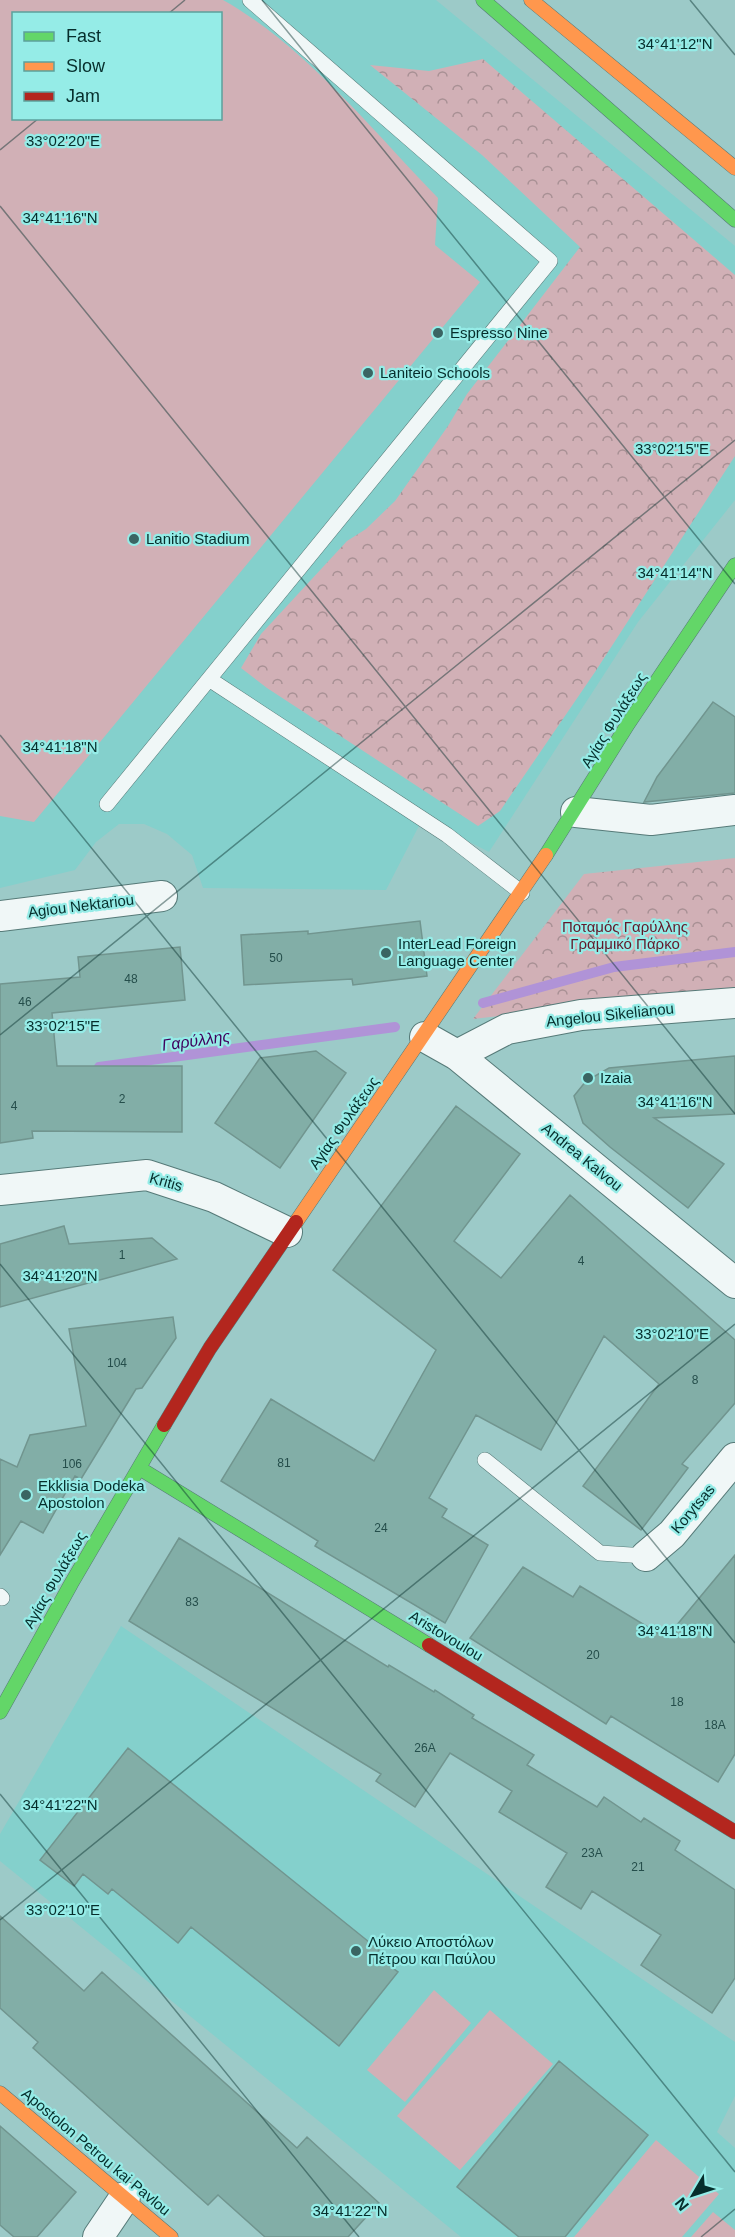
<svg xmlns="http://www.w3.org/2000/svg" width="735" height="2237" viewBox="0 0 735 2237" font-family="Helvetica,sans-serif">
	<style>
		.built { fill: #84d0cc; fill-rule: evenodd }
		.park { fill: url(#park-crowns) }
		.pitch { fill: #d1b0b6; fill-rule: evenodd }
		.lines { fill: none; stroke-linecap: round; stroke-linejoin: round }
		.stream { stroke: #b093d7; stroke-width: 10 }
		.building { fill: #82aea7; stroke: #71958f; stroke-width: 1.5 }
		.lane-casing { stroke: #567a78; stroke-width: 16 }
		.street-casing { stroke: #567a78; stroke-width: 32 }
		.fast-casing { stroke: #567a78; stroke-width: 15 }
		.slow-casing { stroke: #567a78; stroke-width: 15 }
		.jam-casing { stroke: #567a78; stroke-width: 15 }
		.lane { stroke: #f0f7f7; stroke-width: 15 }
		.street { stroke: #f0f7f7; stroke-width: 30 }
		.fast { stroke: #63d668; stroke-width: 14 }
		.slow { stroke: #ff974d; stroke-width: 14 }
		.jam { stroke: #b3261e; stroke-width: 14 }
		.ticks { fill: none; stroke: #062e2c; stroke-width: 1.5; stroke-opacity: 0.45 }
		.poi-dot { fill: #3a6563; stroke: #95ece7; stroke-width: 2 }
		.labels { text-anchor: middle; stroke-width: 4.5; stroke-linejoin: round; paint-order: stroke }
		.number-label { font-size: 12px; fill: #254e4b }
		.poi-label { font-size: 15px; fill: #062e2c; stroke: #95ece7; text-anchor: start }
		.street-label { font-size: 15px; fill: #062e2c; stroke: #95ece7 }
		.park-label { font-size: 15px; fill: #631829; stroke: #95ece7 }
		.water-label { font-size: 16px; font-style: italic; fill: #40005c; stroke: #95ece7 }
		.ticks-label { font-size: 15px; text-anchor: middle; fill: #062e2c; stroke: #95ece7; stroke-width: 4.5; stroke-linejoin: round; paint-order: stroke }
	</style>
	<defs>
		<pattern id="park-crowns" width="20" height="18" patternUnits="userSpaceOnUse" patternTransform="scale(1.5)"><rect width="20" height="18" fill="#d1b0b6"/><path d="M2 6a3 3 0 1 1 6 0M12 15a3 3 0 1 1 6 0" fill="none" stroke="#a89094"/></pattern>
	</defs>
	<rect width="100%" height="100%" fill="#9ccac8"/>
	<path class="built" d="M0,0H436L735,246V500L638,622L489,852L423,818L386,890L203,888L192,855L167,834L144,824H119L96,842L75,870L0,888ZM14,14H220V118H14Z
		M121,1626L735,2042V2096L717,2132L735,2148V2237H461L0,1861V1834Z"/>
	<path class="park" d="M483,59L735,275V456L595,672L500,811L478,826L267,688L241,668L261,634L347,541L366,529L395,501L448,426L467,394L580,247L482,155L370,65L429,71Z
		M735,858V989L473,1019L584,874Z"/>
	<path class="pitch" d="M0,0H223C305,46 373,131 438,198L435,245L480,282L34,822L0,816ZM14,14H220V118H14Z
		M434,1990L471,2023L405,2102L367,2070Z
		M490,2010L553,2064L460,2170L397,2116Z
		M656,2140L719,2194L682,2237H574Z
		M713,2212L735,2230V2237H691Z"/>
	<g class="lines">
		<path class="stream" d="M483,1003L614,967L735,952
			M99,1067L395,1027"/>
	</g>
	<path class="building" d="M713,702L735,717V793L644,802L657,777Z
		M420,921L427,976L353,985L352,979L244,985L241,935L308,931V934Z
		M180,947L185,1000L52,1013L57,1066H182V1132L32,1131L33,1138L0,1143V984L80,977L78,957Z
		M316,1051L346,1073L280,1168L215,1123L260,1058Z
		M735,1056V1114L654,1118L724,1164L688,1208L610,1147L583,1123L574,1096L586,1081L609,1068Z
		M456,1106L520,1154L454,1241L501,1278L570,1195L735,1340V1403L682,1464L688,1468L641,1530L583,1486L659,1384L604,1336L541,1450L476,1415L429,1498L447,1509L442,1517L488,1545L445,1623L315,1546L318,1541L221,1481L271,1399L374,1461L436,1350L333,1270Z
		M64,1226L69,1244L152,1238L177,1259L0,1307V1244Z
		M173,1317L176,1338L142,1388L136,1389L81,1479L75,1476L43,1533L21,1521L0,1555V1459L17,1467L30,1435L86,1426L69,1329Z
		M179,1538L388,1667L389,1665L434,1692L435,1690L474,1715L472,1718L534,1755L527,1765L597,1807L604,1797L641,1822L644,1818L680,1841L675,1850L735,1890V1978L712,2013L641,1965L661,1935L592,1891L581,1909L546,1887L567,1853L499,1812L512,1791L450,1753L415,1807L376,1781L381,1774L129,1621Z
		M735,1555V1754L718,1782L611,1716L606,1724L470,1638L523,1567L573,1597L580,1586L666,1638Z
		M128,1748L379,1950L375,1955L398,1972L339,2046L191,1927L178,1943L112,1889L108,1894L83,1874L74,1886L40,1860Z
		M0,1916L84,1991L102,1972L297,2148L307,2137L379,2203L348,2237H265L218,2195L208,2205L33,2048L38,2042L0,2008Z
		M559,2061L648,2135L565,2237H519L457,2187Z
		M0,2126L76,2192L37,2237H14L0,2225Z"/>
	<g class="lines">
		<g class="lane-casing">
			<path id="lane" d="M209,679L447,835L522,893
				M107,804L550,261L250,0
				M485,1460L600,1553L646,1556
				M0,1596L2,1598"/>
		</g>
		<g class="street-casing">
			<path id="street" d="M576,812L651,820L735,810
				M0,916L162,896
				M425,1037L457,1055L735,1283
				M457,1055L507,1029L581,1015L735,1003
				M0,1190L147,1175L214,1197L287,1232
				M646,1556L672,1534L735,1458
				M98,2237L125,2197"/>
		</g>
		<g class="fast-casing">
			<path id="fast" d="M483,0L735,220
				M546,855L628,724L735,565
				M139,1468L429,1645
				M0,1712L71,1584L164,1425"/>
		</g>
		<g class="slow-casing">
			<path id="slow" d="M531,0L735,168
				M296,1222L546,855
				M0,2093L171,2237"/>
		</g>
		<g class="jam-casing">
			<path id="jam" d="M164,1425L210,1348L296,1222
				M429,1645L735,1832"/>
		</g>
		<use href="#lane" class="lane"/>
		<use href="#street" class="street"/>
		<use href="#fast" class="fast"/>
		<use href="#slow" class="slow"/>
		<use href="#jam" class="jam"/>
	</g>
	<path class="ticks" d="M262,0L735,584M690,0L735,55M168,14L185,0M0,150L39,118M0,206L735,1114M0,735L735,1643M0,1035L735,440M0,1264L735,2172M0,1794L359,2237M0,1920L735,1324M701,2237L735,2209"/>
	<g class="poi-dot">
		<circle cx="438" cy="333" r="6"/>
		<circle cx="368" cy="373" r="6"/>
		<circle cx="134" cy="539" r="6"/>
		<circle cx="386" cy="953" r="6"/>
		<circle cx="588" cy="1078" r="6"/>
		<circle cx="26" cy="1495" r="6"/>
		<circle cx="356" cy="1951" r="6"/>
	</g>
	<g class="labels">
		<g class="number-label">
			<text x="276" y="962">50</text>
			<text x="131" y="983">48</text>
			<text x="25" y="1006">46</text>
			<text x="122" y="1103">2</text>
			<text x="14" y="1110">4</text>
			<text x="122" y="1259">1</text>
			<text x="581" y="1265">4</text>
			<text x="117" y="1367">104</text>
			<text x="695" y="1384">8</text>
			<text x="284" y="1467">81</text>
			<text x="72" y="1468">106</text>
			<text x="381" y="1532">24</text>
			<text x="192" y="1606">83</text>
			<text x="593" y="1659">20</text>
			<text x="677" y="1706">18</text>
			<text x="715" y="1729">18A</text>
			<text x="425" y="1752">26A</text>
			<text x="592" y="1857">23A</text>
			<text x="638" y="1871">21</text>
		</g>
		<g class="poi-label">
			<text x="450" y="338">Espresso Nine</text>
			<text x="380" y="378">Laniteio Schools</text>
			<text x="146" y="544">Lanitio Stadium</text>
			<text x="398" y="949">InterLead Foreign<tspan x="398" dy="17">Language Center</tspan></text>
			<text x="600" y="1083">Izaia</text>
			<text x="38" y="1491">Ekklisia Dodeka<tspan x="38" dy="17">Apostolon</tspan></text>
			<text x="368" y="1947">Λύκειο Αποστόλων<tspan x="368" dy="17">Πέτρου και Παύλου</tspan></text>
		</g>
		<g class="street-label">
			<text transform="translate(614 720) rotate(-58)" y="5">Αγίας Φυλάξεως</text>
			<text transform="translate(81 906) rotate(-7)" y="5">Agiou Nektariou</text>
			<text transform="translate(610 1015) rotate(-6)" y="5">Angelou Sikelianou</text>
			<text transform="translate(344 1123) rotate(-55)" y="5">Αγίας Φυλάξεως</text>
			<text transform="translate(582 1157) rotate(39)" y="5">Andrea Kalvou</text>
			<text transform="translate(166 1182) rotate(16)" y="5">Kritis</text>
			<text transform="translate(693 1509) rotate(-50)" y="5">Korytsas</text>
			<text transform="translate(55 1580) rotate(-60)" y="5">Αγίας Φυλάξεως</text>
			<text transform="translate(446 1636) rotate(31)" y="5">Aristovoulou</text>
			<text transform="translate(96 2152) rotate(40)" y="5">Apostolon Petrou kai Pavlou</text>
		</g>
		<g class="park-label">
			<text x="625" y="932">Ποταμός Γαρύλλης<tspan x="625" dy="17">Γραμμικό Πάρκο</tspan></text>
		</g>
		<g class="water-label">
			<text transform="translate(196 1040) rotate(-8)" y="6">Γαρύλλης</text>
		</g>
	</g>
	<g class="ticks-label">
		<text x="675" y="49">34°41'12"N</text>
		<text x="63" y="146">33°02'20"E</text>
		<text x="60" y="223">34°41'16"N</text>
		<text x="672" y="454">33°02'15"E</text>
		<text x="675" y="578">34°41'14"N</text>
		<text x="60" y="752">34°41'18"N</text>
		<text x="63" y="1031">33°02'15"E</text>
		<text x="675" y="1107">34°41'16"N</text>
		<text x="60" y="1281">34°41'20"N</text>
		<text x="672" y="1339">33°02'10"E</text>
		<text x="675" y="1636">34°41'18"N</text>
		<text x="60" y="1810">34°41'22"N</text>
		<text x="63" y="1915">33°02'10"E</text>
		<text x="350" y="2216">34°41'22"N</text>
	</g>
	<rect x="12" y="12" width="210" height="108" fill="#95ece7" stroke="#5ca09c" stroke-width="1.5"/>
	<rect x="24" y="32" width="30" height="9" fill="#63d668" stroke="#5ca09c" stroke-width="1.5"/>
	<text x="66" y="42" font-size="18" fill="#062e2c">Fast</text>
	<rect x="24" y="62" width="30" height="9" fill="#ff974d" stroke="#5ca09c" stroke-width="1.5"/>
	<text x="66" y="72" font-size="18" fill="#062e2c">Slow</text>
	<rect x="24" y="92" width="30" height="9" fill="#b3261e" stroke="#5ca09c" stroke-width="1.5"/>
	<text x="66" y="102" font-size="18" fill="#062e2c">Jam</text>
	<g transform="translate(693 2195) rotate(231)" stroke="#95ece7" stroke-width="4.5" paint-order="stroke">
	<path d="M0-4.5L10 22L0 15L-10 22Z" fill="#062e2c"/>
	<text y="-9" font-size="16" font-weight="bold" text-anchor="middle" fill="#062e2c">N</text>
	</g>
</svg>
